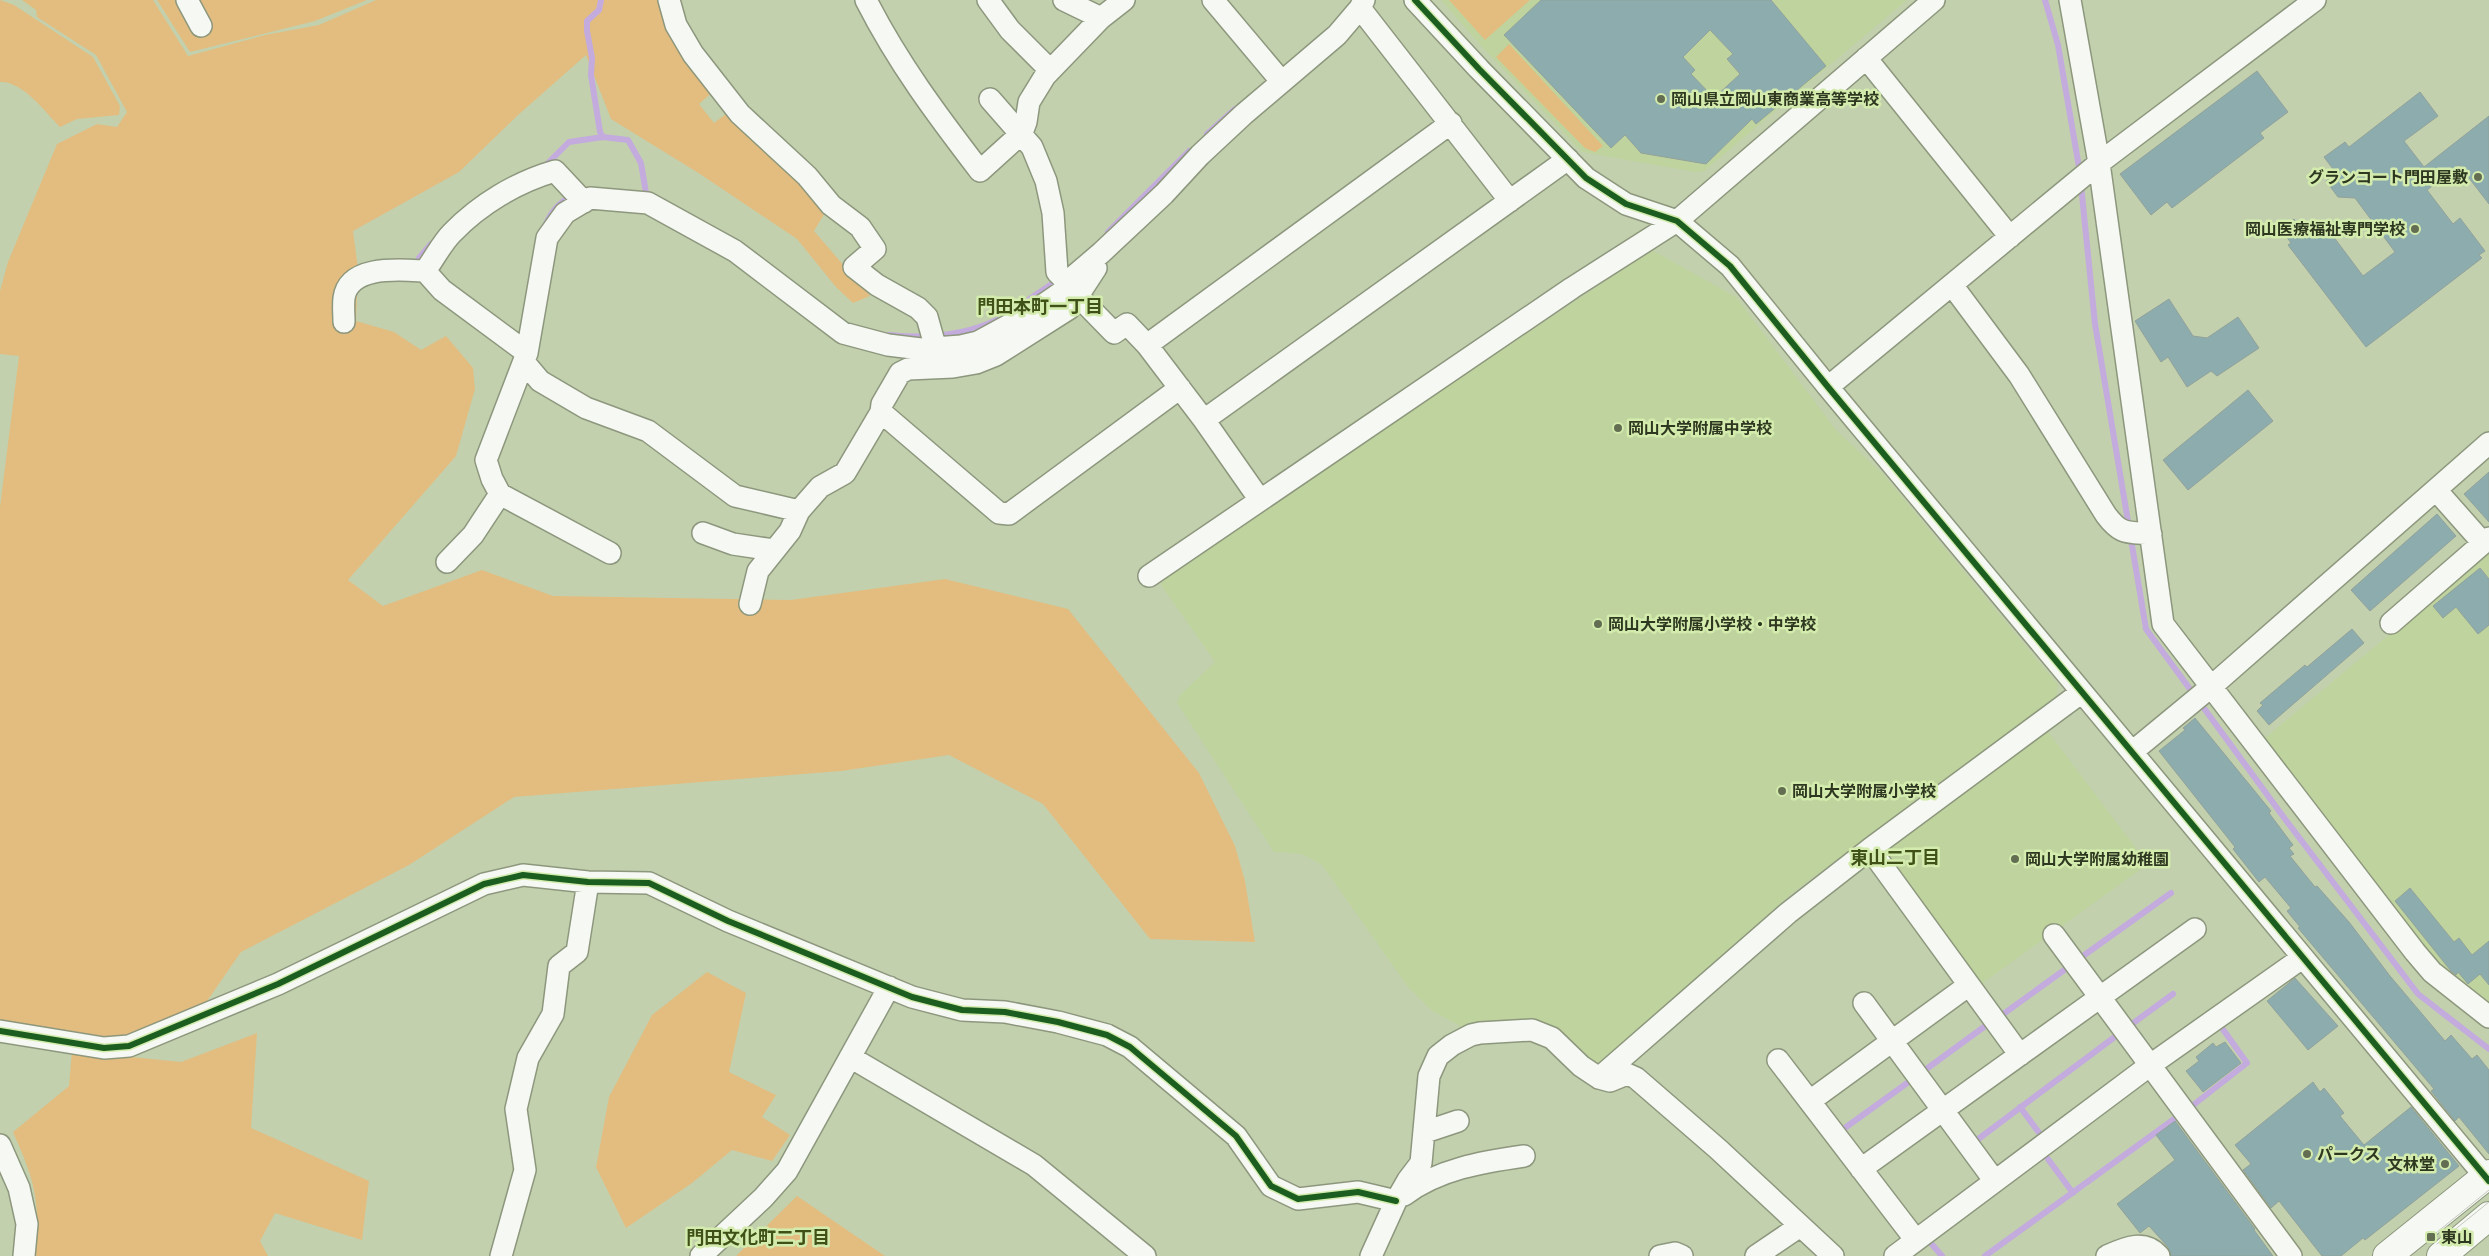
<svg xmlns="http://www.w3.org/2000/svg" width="2489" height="1256" viewBox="0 0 2489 1256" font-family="'Exo 2','Noto Sans JP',sans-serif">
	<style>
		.built { fill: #bfd39e }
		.green { fill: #e3bd7f }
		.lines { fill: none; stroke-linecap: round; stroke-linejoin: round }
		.stream { stroke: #c3abde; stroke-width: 6 }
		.building { fill: #8cacad; stroke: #92a29b; fill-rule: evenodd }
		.minor-casing { stroke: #8d977d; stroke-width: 24 }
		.major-casing { stroke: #8d977d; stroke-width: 30 }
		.minor { stroke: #f6f8f3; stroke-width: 21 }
		.major { stroke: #f6f8f3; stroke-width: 28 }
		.tram { stroke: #c5c8be; stroke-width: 1 }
		.cycleway-casing { stroke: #d3ebad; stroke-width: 9 }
		.cycleway { stroke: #1b5e20; stroke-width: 6 }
		.poi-dot { fill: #626d51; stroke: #d3ebad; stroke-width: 2 }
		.labels { text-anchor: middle; stroke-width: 5; stroke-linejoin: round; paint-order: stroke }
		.poi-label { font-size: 16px; font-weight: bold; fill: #2e371f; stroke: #d3ebad; text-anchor: start }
		.neighbourhood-label { font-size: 18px; font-weight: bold; fill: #3f5117; stroke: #d3ebad }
	</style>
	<rect width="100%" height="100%" fill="#c2d0ae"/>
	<path class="built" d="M1441,0H1907L1704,171L1695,172L1582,152L1482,47Z
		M1652,250L1736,297L1836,430L1883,474L2058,685L2056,697L1792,893L1603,1062L1591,1064L1546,1024L1530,1021L1464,1028L1432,1011L1408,987L1322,865L1302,854L1274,852L1177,703L1180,695L1215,662L1161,585L1163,576Z
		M2489,547V1005L2433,958L2265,738L2385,638Z
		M2046,729L2148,864L1977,987L1882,855L1884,847Z"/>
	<path class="green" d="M0,0L14,5L93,57L120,106L119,115L77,119L60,127C45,112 23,81 0,82Z
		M22,0H153L188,56L265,35L319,25L376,0H664L715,90L699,104L714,123L730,111L826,211L814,231L870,296L853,303L836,287L797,239L700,174L611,119L586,55L518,115L459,172L353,231L358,269L356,321L394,332L421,350L446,336L473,368L475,389L456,456L348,580L383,606L482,570L553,596L791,600L945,579L1068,609L1199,773L1235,846L1245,881L1255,942L1150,939L1043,804L949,755L841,771L514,797L409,865L241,952L205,1004L124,1039L44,1031L0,1022V507L19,356L0,354V291L8,262L57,144L97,124L117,127L127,112L96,55L37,17L36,10Z
		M157,0H367L315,21L190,52Z
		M1449,0H1530L1485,40Z
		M1509,44L1603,146L1595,152L1585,148L1496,57Z
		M707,972L746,993L729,1072L776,1095L762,1117L790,1135L772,1161L732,1150L692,1183L626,1228L596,1167L609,1097L652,1015Z
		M257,1033L251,1128L369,1181L362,1240L275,1213L260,1241L268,1256H35C41,1201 35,1182 13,1132L69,1086L72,1051L181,1062Z
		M797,1196L885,1256H736Z"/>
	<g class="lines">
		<path class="stream" d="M601,0L599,10L587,21V31L592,58L591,75L600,132L603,137L628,140L641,163L646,193L652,196
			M2045,0L2058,45L2080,173
			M1207,134L1235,109
			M545,166L569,142L603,137
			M2081,185L2095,324L2146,629L2285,819L2418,994L2489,1049
			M546,224C551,212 560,202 572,196
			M1108,232L1189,151
			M419,258L431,244
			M1008,314L1059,279
			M889,335C926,339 963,336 997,320
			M2083,956L2171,893
			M2002,1015L2067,968
			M2132,1024L2173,994
			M1925,1070L1988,1024
			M2192,1106L2247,1063L2222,1028
			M2020,1107L2040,1134
			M1842,1130L1910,1081
			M1977,1140L2116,1036
			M2045,1155L2073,1193
			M1929,1241L1942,1256
			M1985,1256L2177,1117"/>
	</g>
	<path class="building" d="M1541,0H1771L1826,66L1756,124L1752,119L1706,164L1641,153L1625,135L1611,148L1504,35ZM1710,30L1733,54L1727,59L1740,74L1714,98L1691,74L1695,70L1683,57Z
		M2257,71L2288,112L2260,133L2264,138L2172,208L2167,202L2151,215L2120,174Z
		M2420,92L2438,116L2404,141L2424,167L2489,116V204L2459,165L2427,190L2453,224L2460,218L2485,251L2479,255L2482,258L2366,347L2288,245L2291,243L2281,229L2294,219L2304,233L2321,220L2363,276L2395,252L2355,198L2338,197L2326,181L2336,173L2324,157L2345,142L2349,147Z
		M2169,299L2193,336L2207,338L2238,317L2259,348L2217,376L2211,371L2187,387L2168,357L2161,362L2135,321Z
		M2248,390L2273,421L2188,490L2163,460Z
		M2489,472V522L2464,494Z
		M2437,514L2456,536L2370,611L2351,590Z
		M2480,568L2489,579V625L2478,634L2456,607L2443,618L2433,606Z
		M2352,629L2364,643L2269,725L2257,711L2263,705L2260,703L2305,665L2307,667Z
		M2195,718L2271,811L2269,813L2293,845L2289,848L2294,854L2290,856L2315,887L2317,886L2349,922L2390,976L2445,1041L2451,1035L2472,1059L2477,1055L2489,1070V1154L2459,1117L2455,1121L2431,1091L2434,1089L2298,928L2300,927L2287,911L2291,908L2265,877L2259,882L2233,849L2235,847L2159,751L2185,730L2183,728Z
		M2410,888L2454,942L2459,938L2472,955L2489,941V985L2480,974L2468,984L2458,972L2456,975L2451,971L2395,901Z
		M2295,978L2338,1026L2308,1050L2267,1001Z
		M2225,1042L2241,1063L2203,1092L2186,1071L2199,1061L2196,1057L2213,1043L2216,1047Z
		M2313,1082L2320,1092L2324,1088L2344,1113L2340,1116L2364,1145L2411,1107L2459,1166L2365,1240L2363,1238L2341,1256H2322L2279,1201L2271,1208L2243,1170L2251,1164L2235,1145Z
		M2175,1121L2255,1229L2254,1230L2273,1256H2171L2168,1247L2149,1226L2140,1233L2117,1204L2175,1160L2156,1135Z"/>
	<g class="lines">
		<g class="minor-casing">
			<path id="minor" d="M187,0L201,26
				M669,0L676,25L693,54L740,114L807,176L831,205L860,227L875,249L854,267L877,285L918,308L927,317L936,349
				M866,0C898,63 937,115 980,171L1022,133L1026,122L1029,102L1045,76L1101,18L1124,0
				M988,0L1010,30L1050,70
				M1064,0L1101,18
				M1213,0L1282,82
				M1415,0L1479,69L1586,178L1626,204L1677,221L1730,266L1828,387L2489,1181
				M2070,0L2099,163L2163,624L2415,952L2432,972L2489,1017
				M1360,8L1510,201
				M1866,58L2010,237
				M990,99L1032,147L1046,181L1053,213L1057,272L1067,282
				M425,271L442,290L527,353
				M1952,285L2019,375L2106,515C2121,535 2127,532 2151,534
				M1077,295L1114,333L1127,324L1147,345
				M344,322C344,314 343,306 344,298C349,264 401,270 425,271C434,259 442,243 452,233C480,204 517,182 555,171L584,202
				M524,362L540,381L586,408L648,431L735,496L799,511
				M1828,387L2099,163L2315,0
				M881,412L999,513L1009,514L1180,388
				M1204,420L1568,159
				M2436,490L2483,543
				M1260,500L1204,420L1147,345L1451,123
				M703,533L733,544L774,550
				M610,553L500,494L492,479L486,460L527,353L547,238L565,213L590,198L648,203L735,251L843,333L888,345L921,349L961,346L978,342L1033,312L1062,292L1067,282L1101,253L1164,194L1200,155L1244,114L1337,35L1360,8L1364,0
				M447,562L473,535L500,494
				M1149,576L1572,288L1677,221L1934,0
				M750,604L758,571L790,531L799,511L820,487L845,473L881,412L882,404L900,373L908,369L953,367L976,363L996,355L1070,308L1096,268
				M2391,623L2489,538
				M2132,752L2212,686L2489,443
				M1870,849L2020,1055
				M2054,935L2291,1256
				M1864,1003L1994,1180
				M0,1031L104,1048L129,1046L278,984L484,884L523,875L588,882L649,883L728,921L912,997L962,1010L1005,1012L1058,1022L1107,1035L1130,1047L1236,1136L1271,1186L1298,1199L1358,1192L1396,1201
				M850,1057L1034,1165L1145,1256
				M1778,1060L1915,1239
				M1599,1078L1788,913L1870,849L2082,692
				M1810,1101L1969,985
				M1425,1132L1458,1121
				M0,1145L19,1188L27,1224L24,1256
				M1861,1169L2195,929
				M1404,1195C1439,1169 1482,1162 1524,1156
				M501,1256L525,1170L516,1109L528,1058L553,1014L559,966L577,952L588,882
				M701,1256L763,1198L787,1171L889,987
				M1371,1256L1396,1201L1408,1180L1421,1163L1429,1076L1438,1056L1452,1045L1471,1035L1480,1033L1532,1030L1552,1038L1581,1066L1599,1078L1610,1081L1627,1074L1636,1078L1718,1149L1833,1256
				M1660,1256L1675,1253L1682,1256
				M1756,1256L1800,1226
				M1895,1256L2149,1066L2302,958
				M2107,1256C2125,1248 2144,1239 2159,1256"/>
		</g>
		<g class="major-casing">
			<path id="major" d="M2387,1256L2489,1174
				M2441,1256L2489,1216"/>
		</g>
		<use href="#minor" class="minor"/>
		<use href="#major" class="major"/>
		<path class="tram" d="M2431,1237L2489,1190
			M2437,1244L2489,1202"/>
		<g class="cycleway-casing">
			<path id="cycleway" d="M1415,0L1479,69L1586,178L1626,204L1677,221L1730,266L1828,387L2489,1181
				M0,1031L104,1048L129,1046L278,984L484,884L523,875L588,882L649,883L728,921L912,997L962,1010L1005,1012L1058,1022L1107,1035L1130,1047L1236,1136L1271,1186L1298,1199L1358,1192L1396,1201"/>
		</g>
		<use href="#cycleway" class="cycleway"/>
	</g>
	<g class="poi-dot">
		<circle cx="1661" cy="99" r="5"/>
		<circle cx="2478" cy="177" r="5"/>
		<circle cx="2415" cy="229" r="5"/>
		<circle cx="1618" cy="428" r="5"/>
		<circle cx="1598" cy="624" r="5"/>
		<circle cx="1782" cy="791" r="5"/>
		<circle cx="2015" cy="859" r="5"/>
		<circle cx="2307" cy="1154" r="5"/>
		<circle cx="2445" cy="1164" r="5"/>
		<rect x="2426" y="1232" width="10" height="10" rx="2.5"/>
	</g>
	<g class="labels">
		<g class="poi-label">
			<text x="1671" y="105">岡山県立岡山東商業高等学校</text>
			<text x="2468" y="183" text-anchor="end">グランコート門田屋敷</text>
			<text x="2405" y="235" text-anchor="end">岡山医療福祉専門学校</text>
			<text x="1628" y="434">岡山大学附属中学校</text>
			<text x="1608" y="630">岡山大学附属小学校・中学校</text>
			<text x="1792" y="797">岡山大学附属小学校</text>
			<text x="2025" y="865">岡山大学附属幼稚園</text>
			<text x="2317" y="1160">パークス</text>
			<text x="2435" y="1170" text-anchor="end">文林堂</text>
			<text x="2441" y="1243">東山</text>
		</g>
		<g class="neighbourhood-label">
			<text x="1040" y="313">門田本町一丁目</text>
			<text x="1895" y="864">東山二丁目</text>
			<text x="758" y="1244">門田文化町二丁目</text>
		</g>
	</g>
</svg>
